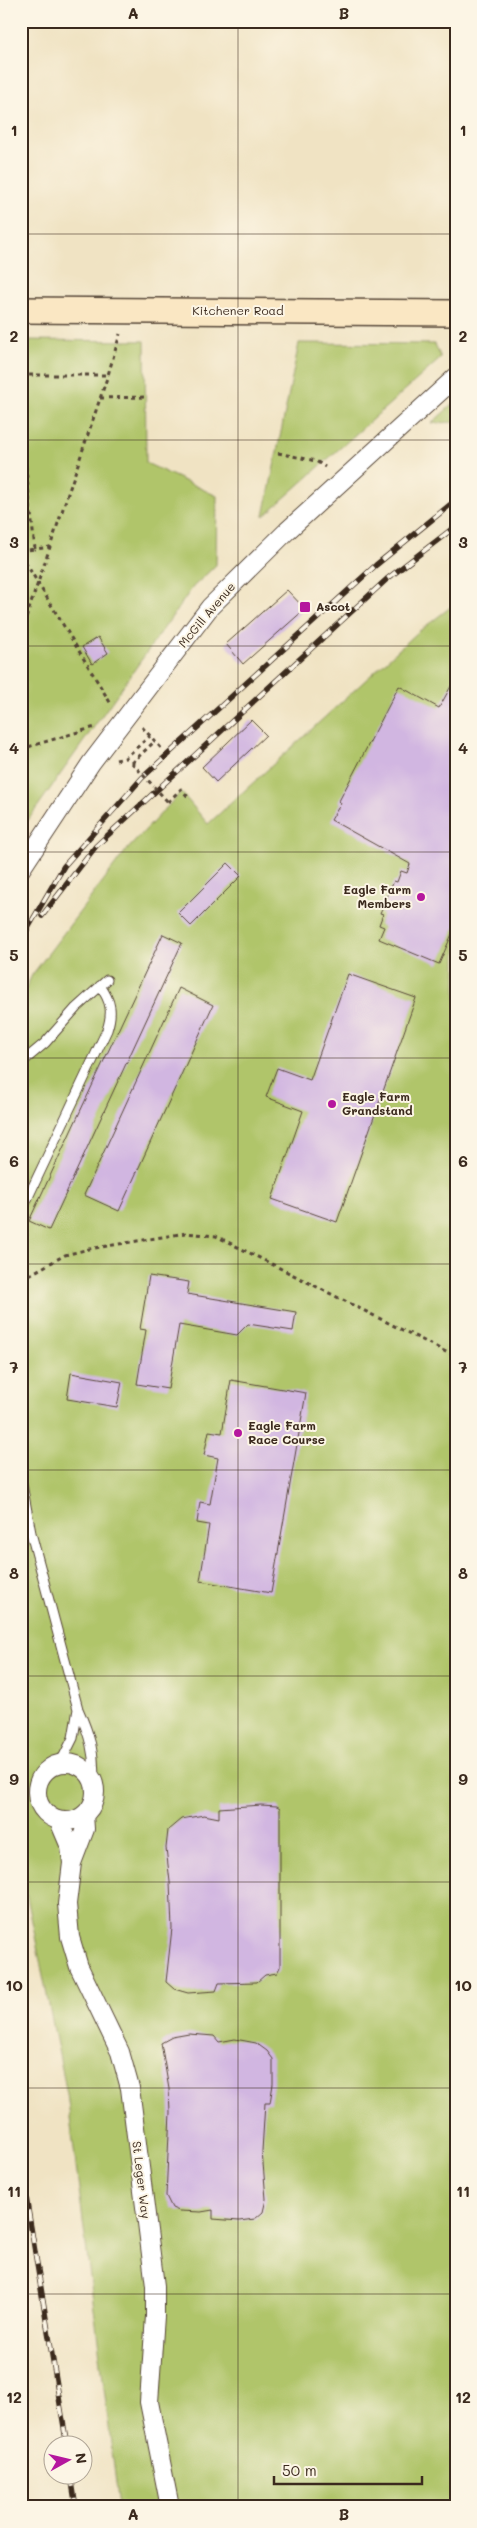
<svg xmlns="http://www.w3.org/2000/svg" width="477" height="2528" viewBox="0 0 477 2528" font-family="Mali,sans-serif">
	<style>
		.green { fill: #b0c56a; stroke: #767844 }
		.building { fill: #d1b6e1 }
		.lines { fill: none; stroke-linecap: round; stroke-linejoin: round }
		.lane-casing { stroke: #564637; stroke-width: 11 }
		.street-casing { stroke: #564637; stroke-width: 20 }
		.secondary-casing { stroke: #564637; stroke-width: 28 }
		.path { stroke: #564637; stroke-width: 3; stroke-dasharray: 4 4; stroke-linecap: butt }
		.lane { stroke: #fff; stroke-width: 9 }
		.street { stroke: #fff; stroke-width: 18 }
		.secondary { stroke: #fae7c3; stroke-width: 25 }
		.rail-casing { stroke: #3b2a1e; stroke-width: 5.5 }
		.rail { stroke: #fcf5e5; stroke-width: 4; stroke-dasharray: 11; stroke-linecap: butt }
		.path-bridge { stroke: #564637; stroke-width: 3; stroke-dasharray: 4 4; stroke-linecap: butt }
		.grid { fill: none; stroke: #3b2a1e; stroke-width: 1; stroke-opacity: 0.55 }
		.poi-dot { fill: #b5179e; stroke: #fcf5e5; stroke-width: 2 }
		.labels { text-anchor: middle; stroke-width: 4; stroke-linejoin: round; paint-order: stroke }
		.street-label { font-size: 12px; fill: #3b2a1e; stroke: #fcf5e5 }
		.poi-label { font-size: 12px; font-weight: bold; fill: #3b2a1e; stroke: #fcf5e5; text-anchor: start }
		.neatline { fill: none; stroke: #3b2a1e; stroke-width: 2 }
		.grid-label { font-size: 16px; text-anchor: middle; font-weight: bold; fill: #3b2a1e }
	</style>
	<rect width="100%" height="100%" fill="#fcf5e5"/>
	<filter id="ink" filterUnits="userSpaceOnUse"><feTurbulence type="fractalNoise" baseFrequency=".02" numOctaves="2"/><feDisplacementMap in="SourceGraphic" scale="10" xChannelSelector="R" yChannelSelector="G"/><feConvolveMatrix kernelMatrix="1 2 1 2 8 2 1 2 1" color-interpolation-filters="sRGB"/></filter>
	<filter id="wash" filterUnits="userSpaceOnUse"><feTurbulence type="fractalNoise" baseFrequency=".0096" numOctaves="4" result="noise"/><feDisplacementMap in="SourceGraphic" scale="20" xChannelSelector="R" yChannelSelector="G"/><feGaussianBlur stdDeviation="1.12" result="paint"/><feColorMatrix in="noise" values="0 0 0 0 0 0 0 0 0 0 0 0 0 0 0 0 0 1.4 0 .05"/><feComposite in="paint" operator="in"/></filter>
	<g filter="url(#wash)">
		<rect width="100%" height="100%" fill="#f0e3c3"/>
		<path class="green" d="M21,340L145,341L146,463L217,496L216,565L193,587L21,830Z
			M299,343L435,344L441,358L264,516Z
			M456,401V422L432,423Z
			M456,603V2507H119L67,2094L21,1867V999L32,975L125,852L181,792L208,824L418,632Z"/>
		<g id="blocks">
			<path class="building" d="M287,590L305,609L243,664L226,644Z
				M98,637L108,653L92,664L82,647Z
				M456,677V925L439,964L379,939L384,927L379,925L383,914L380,913L394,881L397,882L401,871L407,873L410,864L331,820L341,803L339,801L399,686L439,708Z
				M251,720L266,735L216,782L202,767Z
				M228,863L241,876L191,926L178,913Z
				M163,934L182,943L49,1230L29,1221Z
				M348,974L416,998L337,1222L272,1199L303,1111L266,1097L277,1068L310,1080Z
				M179,988L213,1005L119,1211L84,1195Z
				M149,1276L189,1282L187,1294L296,1312L293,1331L248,1324L237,1335L179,1325L168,1389L137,1384L146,1330L140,1329Z
				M71,1373L122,1382L117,1407L67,1399Z
				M231,1380L306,1393L271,1593L200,1581L209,1525L197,1523L200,1502L210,1504L218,1458L204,1455L209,1431L222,1433Z
				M261,1805L277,1806L280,1808V1967L277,1973L265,1975L257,1982L219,1983L216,1991L188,1993L174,1989L166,1982L172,1928L170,1882L166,1848L168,1830L181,1819L204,1815L219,1818V1808Z
				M189,2034L214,2036L219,2042L235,2039L256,2043L267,2051L273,2059V2084L270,2103H265L262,2151L266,2199L263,2212L255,2219L239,2221L213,2219V2210L201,2212L179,2211L172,2208L166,2196L170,2112L169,2089L161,2043L172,2037Z"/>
		</g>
	</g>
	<g filter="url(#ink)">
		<use href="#blocks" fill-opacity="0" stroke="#564637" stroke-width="1"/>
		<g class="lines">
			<g class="lane-casing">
				<path id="lane" d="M21,1063L45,1043L76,1008L107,980
					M21,1212L107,1030C113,1012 111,1001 100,986
					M21,1479L31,1533L78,1709C89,1733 96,1755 93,1782
					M60,1764L73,1738L78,1709"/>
			</g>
			<g class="street-casing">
				<path id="street" d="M21,869L91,763L210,607L287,531L456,377
					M37 1792a29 29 0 1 1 58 0a29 29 0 1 1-58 0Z
					M59,1821L70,1847L72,1863L67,1904L70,1937L79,1967L120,2052L130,2088L155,2286V2316L149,2402L170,2507
					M72,1863L85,1829L84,1815"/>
			</g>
			<g class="secondary-casing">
				<path id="secondary" d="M21,310L456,313"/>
			</g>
			<path class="path" d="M21,375H108L120,334
				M100,398L147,397
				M21,426L35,549L50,547
				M278,453L316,461L325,467
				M21,551L35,549
				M21,555L111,704
				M21,633L108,375
				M142,727L162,749
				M21,749L95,727
				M116,760L125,758L150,736
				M132,763L155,741
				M168,802L181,789L190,799
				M21,1275L31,1274L65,1255L89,1249L186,1233L216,1236L450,1354"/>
			<use href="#lane" class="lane"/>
			<use href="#street" class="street"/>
			<use href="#secondary" class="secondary"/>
			<g class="rail-casing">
				<path id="rail" d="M42,916L96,846L387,579L456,526
					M21,940L64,866L142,778L376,565L456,500
					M21,2167L67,2446
					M71,2476L76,2507"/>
			</g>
			<use href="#rail" class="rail"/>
			<path class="path-bridge" d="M132,763L168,802"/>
		</g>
	</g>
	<path class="grid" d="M238,21V2507M21,234H456M21,440H456M21,646H456M21,852H456M21,1058H456M21,1264H456M21,1470H456M21,1676H456M21,1882H456M21,2088H456M21,2294H456"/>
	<g class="poi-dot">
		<rect x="299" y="601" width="12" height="12" rx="2.5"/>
		<circle cx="421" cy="897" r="5"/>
		<circle cx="332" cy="1104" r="5"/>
		<circle cx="238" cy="1433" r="5"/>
	</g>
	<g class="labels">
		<g class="street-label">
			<text x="238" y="315">Kitchener Road</text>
			<text transform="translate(207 615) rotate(-50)" y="4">McGill Avenue</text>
			<text transform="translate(141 2180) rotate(83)" y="4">St Leger Way</text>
		</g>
		<g class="poi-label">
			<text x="316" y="611">Ascot</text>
			<text x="411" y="894" text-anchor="end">Eagle Farm<tspan x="411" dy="14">Members</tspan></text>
			<text x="342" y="1101">Eagle Farm<tspan x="342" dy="14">Grandstand</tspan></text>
			<text x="248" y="1430">Eagle Farm<tspan x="248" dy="14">Race Course</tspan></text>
		</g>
	</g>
	<rect width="477" height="2528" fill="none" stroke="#fcf5e5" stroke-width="55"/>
	<g transform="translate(68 2460) rotate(82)"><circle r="24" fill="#fcf5e5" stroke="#afa495"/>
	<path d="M0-4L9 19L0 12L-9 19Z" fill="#b5179e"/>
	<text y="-8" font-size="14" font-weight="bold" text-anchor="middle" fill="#3b2a1e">N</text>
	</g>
	<path d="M274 2476v8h148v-8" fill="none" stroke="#3b2a1e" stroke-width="2.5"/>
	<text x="282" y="2476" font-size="15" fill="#3b2a1e" stroke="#fcf5e5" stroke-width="4" paint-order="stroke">50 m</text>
	<rect x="28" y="28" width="422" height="2472" class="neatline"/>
	<g class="grid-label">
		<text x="133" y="19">A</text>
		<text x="344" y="19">B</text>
		<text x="14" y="136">1</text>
		<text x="463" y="136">1</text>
		<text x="14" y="342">2</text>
		<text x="463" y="342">2</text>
		<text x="14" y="548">3</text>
		<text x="463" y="548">3</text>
		<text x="14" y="754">4</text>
		<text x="463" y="754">4</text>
		<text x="14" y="961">5</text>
		<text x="463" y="961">5</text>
		<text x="14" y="1167">6</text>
		<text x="463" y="1167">6</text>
		<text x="14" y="1373">7</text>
		<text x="463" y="1373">7</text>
		<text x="14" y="1579">8</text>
		<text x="463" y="1579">8</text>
		<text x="14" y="1785">9</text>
		<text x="463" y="1785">9</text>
		<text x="14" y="1991">10</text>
		<text x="463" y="1991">10</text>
		<text x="14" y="2197">11</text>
		<text x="463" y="2197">11</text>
		<text x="14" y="2403">12</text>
		<text x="463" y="2403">12</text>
		<text x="133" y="2520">A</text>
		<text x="344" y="2520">B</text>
	</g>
</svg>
